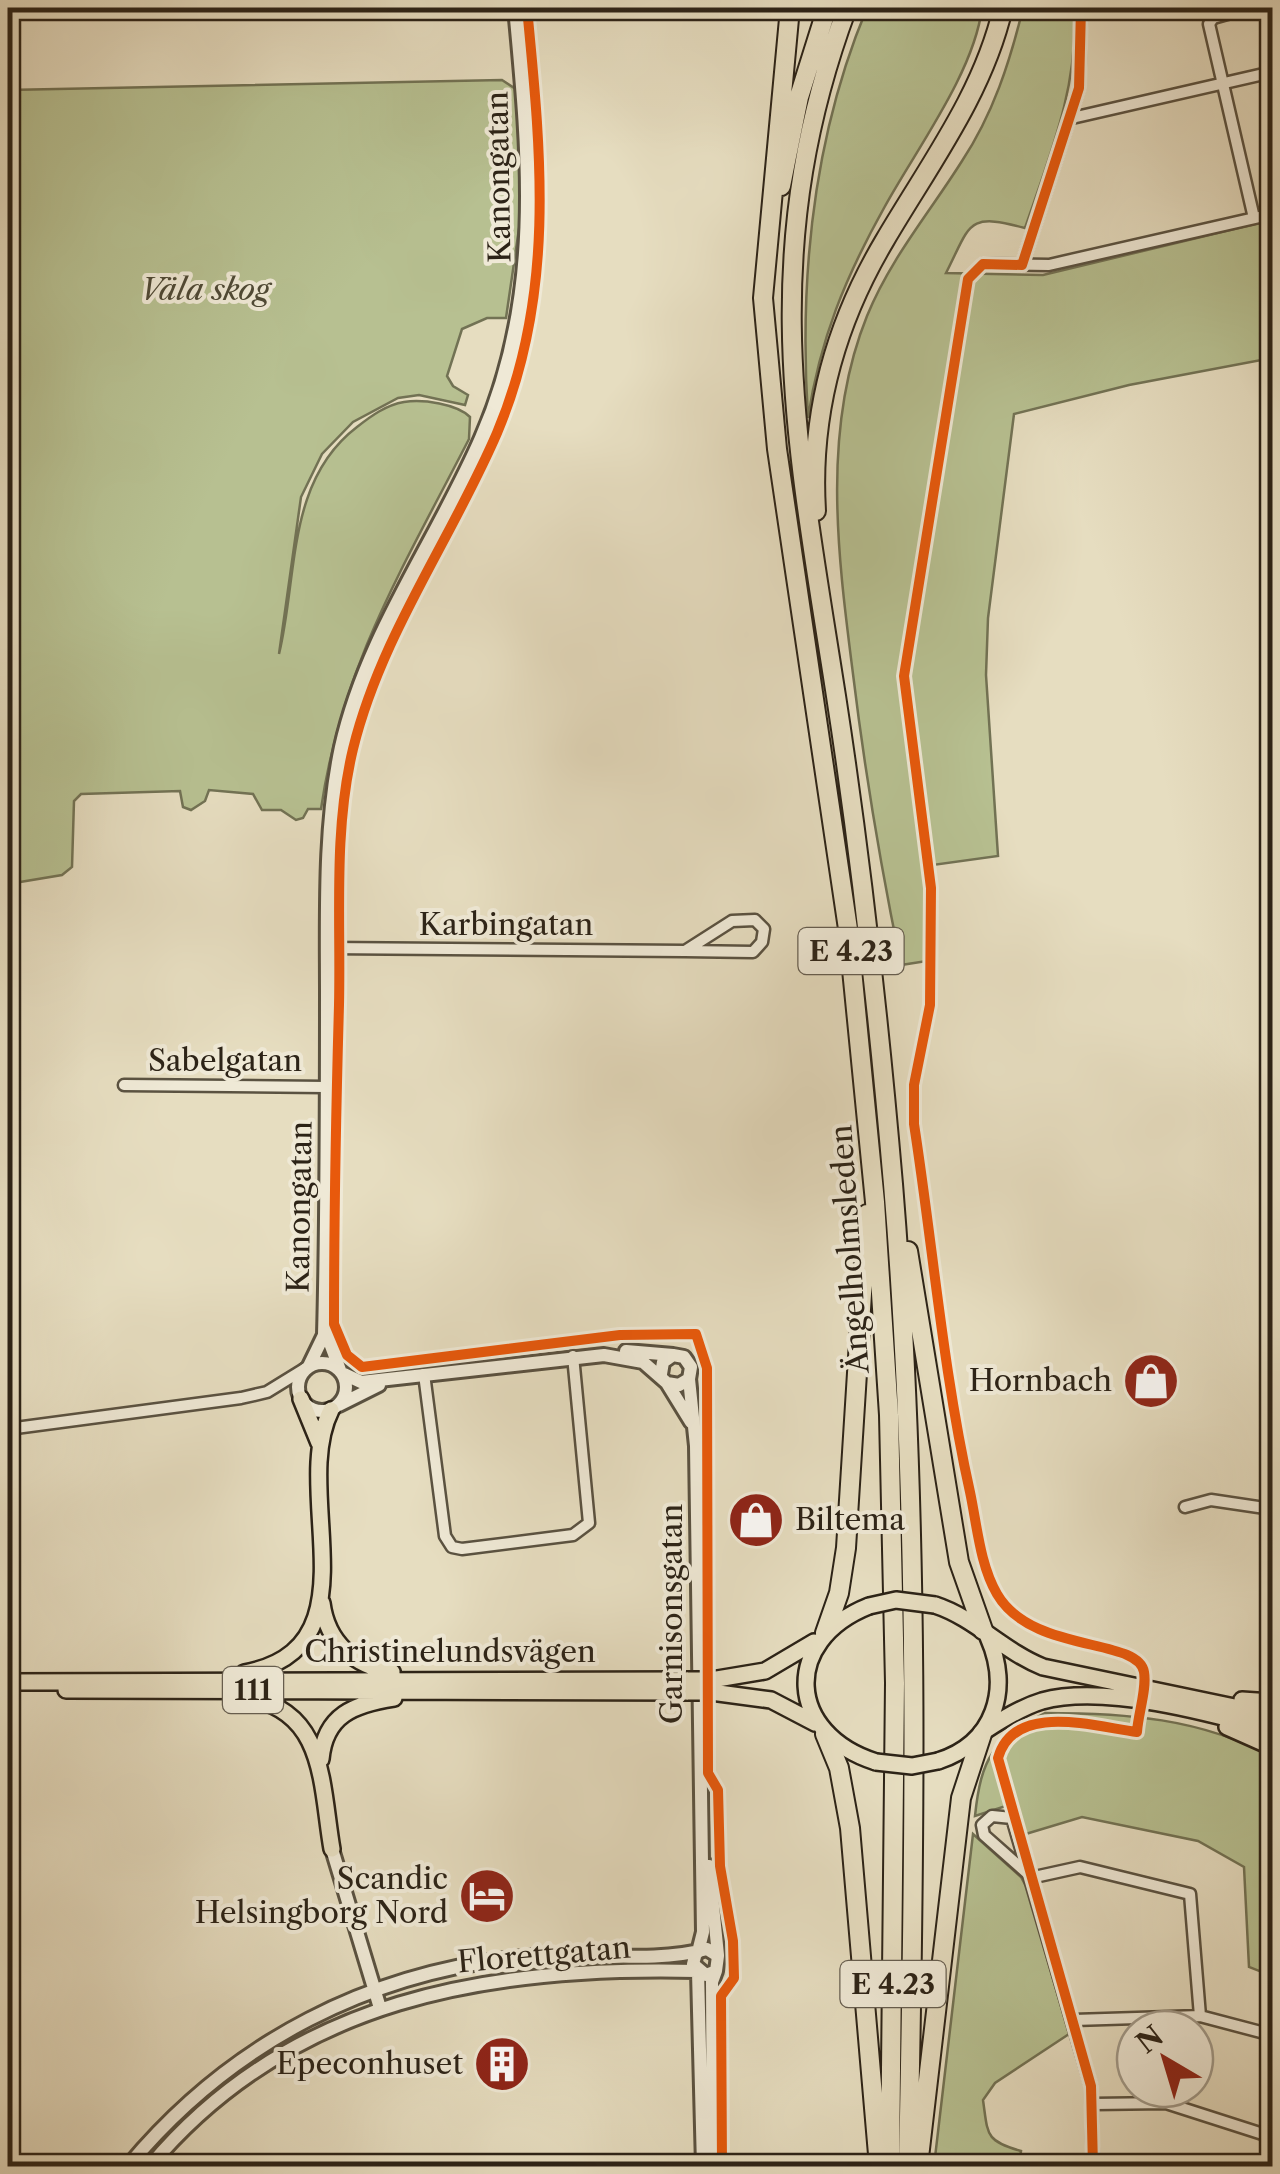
<svg xmlns="http://www.w3.org/2000/svg" width="1280" height="2174" viewBox="0 0 1280 2174" font-family="'Libre Caslon Text',serif">
	<style>
		.green { fill: #b7c091; stroke: #727254; stroke-width: 2.5 }
		.lines { fill: none; stroke-linecap: round; stroke-linejoin: round }
		.minor-casing { stroke: #5a5241; stroke-width: 15 }
		.tertiary-casing { stroke: #5a5241; stroke-width: 18 }
		.primary-casing { stroke: #2c2317; stroke-width: 20 }
		.motorway-casing { stroke: #2c2317; stroke-width: 22 }
		.minor { stroke: #efe9d6; stroke-width: 10 }
		.tertiary { stroke: #efe9d6; stroke-width: 12 }
		.primary { stroke: #e6ddc0; stroke-width: 15 }
		.motorway { stroke: #e6ddc0; stroke-width: 18 }
		.primary-bridge-casing { stroke: #2c2317; stroke-width: 20; stroke-linecap: butt }
		.primary-bridge { stroke: #e6ddc0; stroke-width: 15 }
		.cycleway-casing { stroke: #efe9d6; stroke-width: 16 }
		.cycleway { stroke: #e8590c; stroke-width: 10 }
		.labels { text-anchor: middle; stroke-width: 8; stroke-linejoin: round; paint-order: stroke }
		.shield { fill: #efe9d6; stroke: #665e50; stroke-width: 2.5 }
		.shield-label { font-size: 28px; font-weight: bold; fill: #2c2317 }
		.street-label { font-size: 30px; fill: #2c2317; stroke: #efe9d6 }
		.park-label { font-size: 30px; font-style: italic; fill: #4f4a36; stroke: #efe9d6 }
		.poi-label { font-size: 30px; fill: #2c2317; stroke: #efe9d6; text-anchor: end }
	</style>
	<rect width="100%" height="100%" fill="#e6ddc0"/>
	<filter id="stains"><feTurbulence type="fractalNoise" baseFrequency=".002" numOctaves="4"/><feColorMatrix values="0 0 0 0 .2 0 0 0 0 .09 0 0 0 0 .02 0 0 0 .5 -.17"/></filter>
	<radialGradient id="worn" r=".72"><stop offset=".6" stop-color="#630" stop-opacity="0"/><stop offset="1" stop-color="#630" stop-opacity=".3"/></radialGradient>
	<path class="green" d="M867,8H982C974,73 915,151 884,208C845,278 820,339 808,418C799,278 813,137 867,8Z
		M1023,8H1074C1079,86 1050,155 1025,228C966,212 971,224 946,273L1043,275L1272,220V358L1129,385L1014,414L988,618L986,675L998,856L925,866L927,961L901,965C881,868 865,773 853,674C838,556 821,430 867,316C890,259 930,212 962,161C993,114 1010,62 1023,8Z
		M502,80L522,93L521,215L506,318H487L462,329L447,376L453,386L468,395L465,405L419,395L398,398L353,422L322,454L301,497L279,654C298,576 286,481 357,427C371,416 386,405 404,402C423,399 457,404 470,417L469,439C404,566 342,665 321,809H308L303,818L296,820L281,810H262L253,794L209,790L205,801L191,810L183,807L180,791L81,794L74,801L72,867L62,875L8,884V90Z
		M1045,1713C1125,1713 1201,1718 1272,1757V1976L1249,1967L1244,1867L1198,1841L1082,1817L1019,1836V1815L1012,1804L975,1816C981,1758 993,1739 1045,1713Z
		M973,1834L1021,1877L1027,1888L1069,2034L995,2083L983,2100C988,2135 985,2141 1021,2151L1019,2166H934Z"/>
	<g class="lines">
		<g class="minor-casing">
			<path id="minor" d="M1249,8L1213,18L1209,24L1254,218
				M1072,118L1272,72
				M983,264L1049,265L1272,214
				M1022,265L1079,88L1081,8
				M1272,695V705
				M327,948L685,951L732,921L755,920L764,929L762,942L753,952L685,951
				M124,1085L326,1087
				M424,1374L445,1536L452,1547L462,1549L573,1535L589,1523L573,1356
				M8,1429L241,1398L267,1392L306,1368
				M1185,1507L1211,1500L1272,1509
				M1028,1874L984,1835L982,1825L992,1816L1012,1818L1091,2086L1093,2166
				M1030,1878L1080,1867L1190,1894L1200,2016
				M1074,2020L1200,2016L1272,2035
				M1094,2104L1166,2103L1272,2137"/>
		</g>
		<g class="tertiary-casing">
			<path id="tertiary" d="M325,1330L340,1370
				M626,1351L673,1355
				M298 1387a24 24 0 1 1 48 0a24 24 0 1 1-48 0Z
				M309,1366L324,1335C327,1222 327,1108 327,995C327,913 324,828 341,747C366,635 436,542 481,438C543,297 529,156 515,8
				M344,1374L361,1382L604,1355L643,1362L667,1383L679,1385L689,1379L691,1367L684,1357L673,1355L663,1362L661,1374
				M689,1379L696,1446L703,1932L698,1952
				M667,1383L691,1422
				M339,1405L379,1385
				M332,1849L380,2008
				M709,1866L718,1955
				M698,1972L703,2166
				M128,2166C231,2042 372,1969 534,1956C591,1952 653,1964 707,1949L718,1956L716,1971L706,1975L693,1964L696,1953
				M150,2166C291,1998 490,1966 697,1971
				M713,2166L712,1982L716,1971"/>
		</g>
		<g class="primary-casing">
			<path id="primary" d="M301,1399L319,1443
				M322,1603C327,1642 354,1666 392,1672
				M935,1605C975,1618 1003,1651 1043,1667L1272,1715
				M869,1606C781,1641 787,1734 876,1762
				M244,1673C379,1648 289,1493 331,1410
				M711,1680L765,1671L814,1642
				M8,1682L688,1680
				M66,1690L688,1692
				M711,1692L771,1700L815,1723
				M247,1698C326,1710 321,1786 332,1849
				M1242,1700L1272,1702
				M1227,1727L1272,1747
				M986,1730C1003,1719 1022,1707 1042,1701C1105,1684 1210,1713 1272,1730
				M321,1759C325,1715 354,1704 394,1698
				M938,1761C995,1743 1011,1689 988,1637"/>
		</g>
		<g class="motorway-casing">
			<path id="motorway" d="M790,8L763,298L777,449L848,929L875,1202L889,1415L895,1683L890,2166
				M847,8C755,256 797,445 836,696C861,858 879,1021 893,1184C920,1511 915,1839 908,2166
				M781,186L799,97L827,8
				M816,511C810,413 835,324 885,240C929,165 983,94 1003,8
				M908,1251L959,1562L983,1630
				M825,1633L839,1593L846,1548L867,1214
				M825,1734L839,1768L850,1828L879,2166
				M918,2166L961,1798L982,1734"/>
		</g>
		<use href="#minor" class="minor"/>
		<use href="#tertiary" class="tertiary"/>
		<use href="#primary" class="primary"/>
		<use href="#motorway" class="motorway"/>
		<g class="primary-bridge-casing">
			<path id="primary-bridge" d="M869,1606L896,1600L935,1605
				M688,1680H711
				M688,1692H711
				M876,1762L912,1766L938,1761"/>
		</g>
		<use href="#primary-bridge" class="primary-bridge"/>
		<g class="cycleway-casing">
			<path id="cycleway" d="M527,8C541,152 556,294 497,433C451,540 381,635 353,749C333,832 341,921 339,1005C336,1111 334,1218 334,1324L347,1355L362,1367L620,1335L696,1334L707,1368L708,1773L718,1790L720,1866L733,1941L734,1978L721,1996L722,2166
				M1081,8L1079,88L1022,265L983,264L968,279L904,676L931,888L930,1005L914,1085V1124C933,1247 943,1371 970,1492C977,1525 980,1565 997,1594C1032,1654 1138,1637 1144,1672C1147,1689 1138,1714 1137,1732C1096,1727 1014,1701 998,1758L1091,2086L1093,2166"/>
		</g>
		<use href="#cycleway" class="cycleway"/>
	</g>
	<defs>
		<g id="shop-disc" transform="scale(2.875)"><circle r="9.5" fill="#8f2418" stroke="#efe9d6"/><path d="M-5-2.5h2.3a2.7 3.5 0 0 1 5.4 0H5L5.5 6h-11ZM-1.5-2.5h3a1.5 2.3 0 0 0-3 0Z" fill="#fff"/></g>
		<g id="hotel-disc" transform="scale(2.875)"><circle r="9.5" fill="#8f2418" stroke="#efe9d6"/><path d="M-6-4.5h1.5V1H6V5H4.5V3h-9V5H-6ZM-4 0a1.8 1.8 0 1 1 3.6 0ZM.5 0V-2.5h3Q6-2.5 6 0Z" fill="#fff"/></g>
		<g id="building-disc" transform="scale(2.875)"><circle r="9.5" fill="#8f2418" stroke="#efe9d6"/><path d="M-4-6H4V6H1V3H-1V6H-4ZM-2.5-4.3h1.7v1.8h-1.7ZM.8-4.3h1.7v1.8H.8ZM-2.5-1h1.7V.8h-1.7ZM.8-1h1.7V.8H.8Z" fill="#fff"/></g>
	</defs>
	<g fill-rule="evenodd">
		<use href="#shop-disc" x="1151" y="1381"/>
		<use href="#shop-disc" x="756" y="1520"/>
		<use href="#hotel-disc" x="487" y="1896"/>
		<use href="#building-disc" x="502" y="2064"/>
	</g>
	<g class="labels">
		<g class="shield">
			<rect x="798.5" y="928" width="105" height="46" rx="8"/>
			<rect x="223" y="1667" width="60" height="46" rx="8"/>
			<rect x="840.5" y="1961" width="105" height="46" rx="8"/>
		</g>
		<g class="shield-label">
			<text x="851" y="961">E 4.23</text>
			<text x="253" y="1700">111</text>
			<text x="893" y="1994">E 4.23</text>
		</g>
		<g class="street-label">
			<text transform="translate(499 177) rotate(-91)" y="10">Kanongatan</text>
			<text x="506" y="935">Karbingatan</text>
			<text x="225" y="1071">Sabelgatan</text>
			<text transform="translate(300 1207) rotate(-89)" y="10">Kanongatan</text>
			<text transform="translate(850 1249) rotate(-94)" y="10">Ängelholmsleden</text>
			<text transform="translate(672 1614) rotate(-90)" y="10">Garnisonsgatan</text>
			<text x="450" y="1662">Christinelundsvägen</text>
			<text transform="translate(544 1955) rotate(-5)" y="10">Florettgatan</text>
		</g>
		<g class="park-label">
			<text x="205" y="300">Väla skog</text>
		</g>
		<g class="poi-label">
			<text x="1112" y="1391">Hornbach</text>
			<text x="795" y="1530" text-anchor="start">Biltema</text>
			<text x="448" y="1889">Scandic<tspan x="448" dy="34">Helsingborg Nord</tspan></text>
			<text x="463" y="2074">Epeconhuset</text>
		</g>
	</g>
	<rect width="1280" height="2174" fill="none" stroke="#e6ddc0" stroke-width="40"/>
	<rect x="10" y="10" width="1260" height="2154" fill="none" stroke="#2c2317" stroke-width="5"/>
	<rect x="20" y="20" width="1240" height="2134" fill="none" stroke="#2c2317" stroke-width="2.5"/>
	<g transform="translate(1165 2059) rotate(322)"><circle r="48" fill="#efe9d6" stroke="#a19a8a" stroke-width="2.5"/>
	<path d="M0-8L18 38L0 25L-18 38Z" fill="#8f2418"/>
	<text y="-15" font-size="28" font-weight="bold" text-anchor="middle" fill="#2c2317">N</text>
	</g>
	<rect width="100%" height="100%" filter="url(#stains)"/>
	<rect width="100%" height="100%" fill="url(#worn)"/>
</svg>
